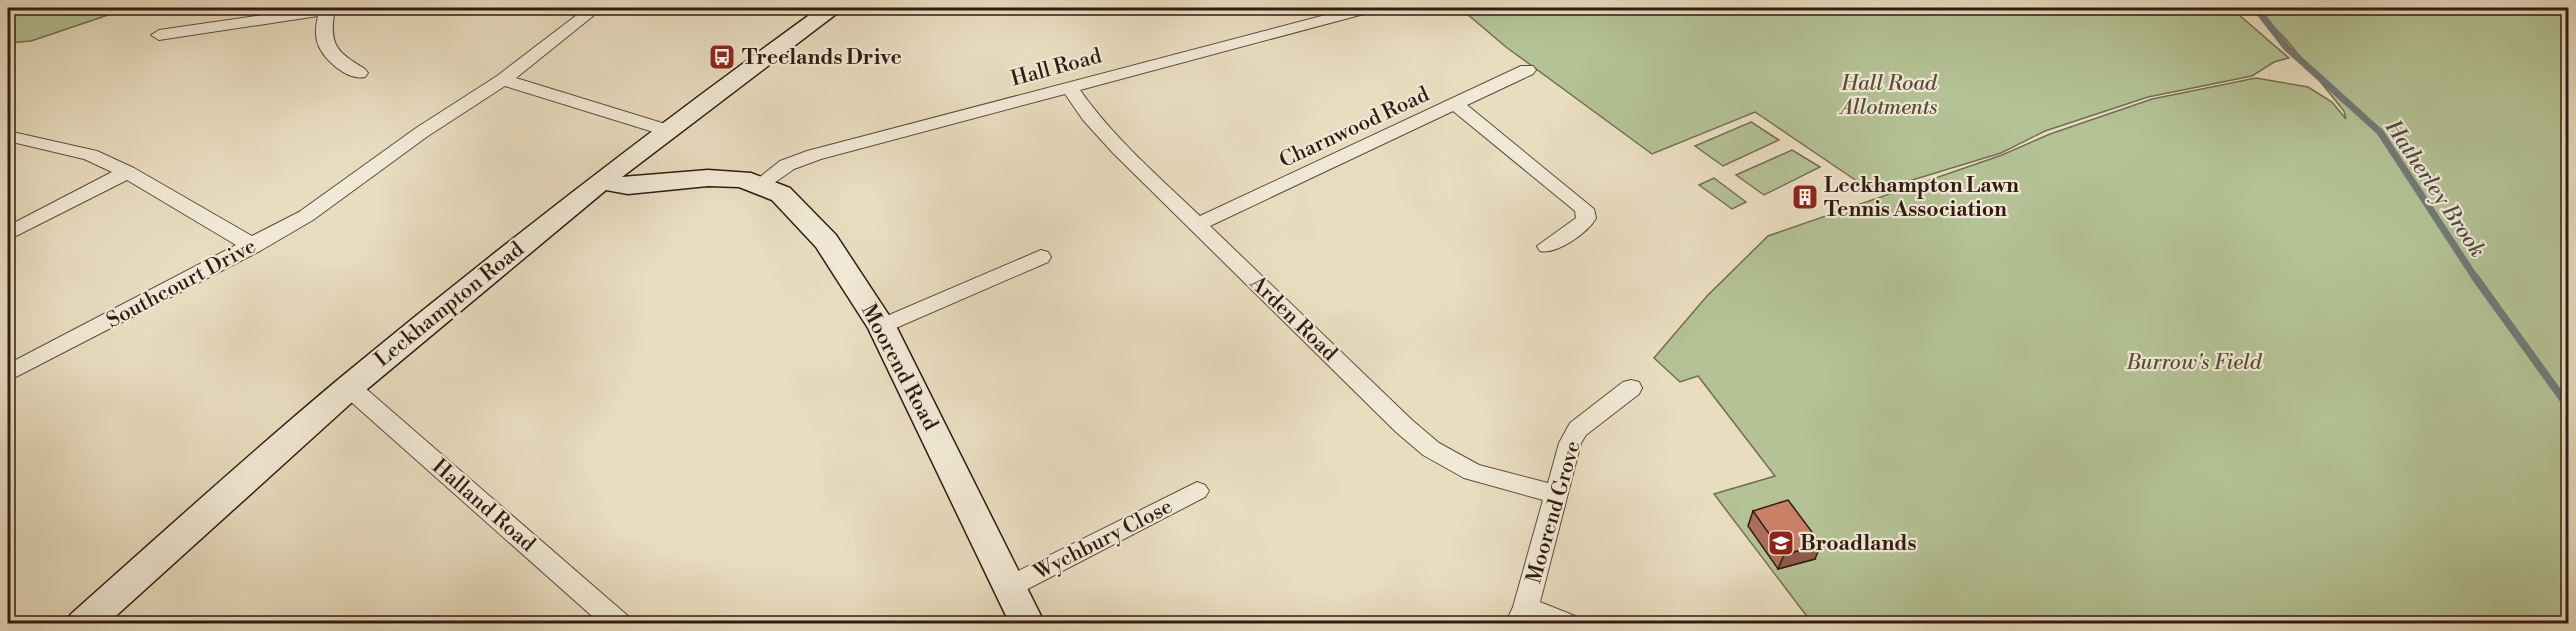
<svg xmlns="http://www.w3.org/2000/svg" width="2576" height="631" viewBox="0 0 2576 631" font-family="'Libre Bodoni',serif">
	<style>
		.green { fill: #b4c295; stroke: #726e53; stroke-width: 1.5 }
		.lines { fill: none; stroke-linecap: round; stroke-linejoin: round }
		.stream-far1 { stroke: #717a78; stroke-width: 7 }
		.stream { stroke: #717a78; stroke-width: 8 }
		.street-casing { stroke: #5e4c3d; stroke-width: 2 }
		.secondary-casing { stroke: #301b11; stroke-width: 3 }
		.street { fill: #f1e9d6; fill-rule: evenodd }
		.secondary { fill: #f1e9d6; fill-rule: evenodd }
		.wall { fill: #ad6e59; stroke: #301b11; stroke-width: 1.5 }
		.shaded-wall { fill: #8d5a48; stroke: #301b11; stroke-width: 1.5 }
		.building { fill: #c98067; stroke: #301b11; stroke-width: 1.5 }
		.labels { text-anchor: middle; stroke-width: 4.5; stroke-linejoin: round; paint-order: stroke }
		.poi-label { font-size: 21px; font-weight: bold; fill: #301b11; stroke: #f1e9d6; text-anchor: start }
		.street-label { font-size: 21px; fill: #301b11; stroke: #f1e9d6 }
		.park-label { font-size: 21px; font-style: italic; fill: #584d39; stroke: #f1e9d6 }
		.water-label { font-size: 22px; font-style: italic; fill: #504a45; stroke: #f1e9d6 }
	</style>
	<rect width="100%" height="100%" fill="#e9ddc0"/>
	<filter id="stains"><feTurbulence type="fractalNoise" baseFrequency=".00333" numOctaves="4"/><feColorMatrix values="0 0 0 0 .2 0 0 0 0 .09 0 0 0 0 .02 0 0 0 .5 -.17"/></filter>
	<radialGradient id="worn" r=".72"><stop offset=".6" stop-color="#630" stop-opacity="0"/><stop offset="1" stop-color="#630" stop-opacity=".3"/></radialGradient>
	<path class="green" d="M129,8L31,41L8,43V9Z
		M1460,8H2231L2289,58L2274,62L2252,76L2148,97L2045,131L2001,153L1873,192L1755,112L1652,154L1506,47Z
		M2253,8H2568V623H1812L1714,494L1775,476L1698,376L1680,382L1654,358L1707,296L1768,236L2002,155L2050,134L2152,99L2256,78L2308,87L2332,102L2346,119L2344,111L2285,38Z
		M1751,122L1779,140L1723,166L1695,146Z
		M1792,150L1820,167L1764,195L1736,175Z
		M1714,178L1746,202L1732,209L1699,185Z"/>
	<g class="lines">
		<path class="stream-far1" d="M2256,8L2287,48L2380,132L2476,279"/>
		<path class="stream" d="M2475,277L2568,406"/>
		<g class="street-casing">
			<path id="street" d="M312,8H349L347,11L334,14C329,47 339,53 365,69L368,73L365,77C347,81 321,58 317,41C315,33 316,24 318,16L159,40L151,35L159,30Z
				M586,8H603L516,78L672,126L675,130L672,134H660L505,86L428,136L313,220L260,251L8,381V364L236,245L127,180L8,240V226L112,172L84,159L8,141V131L97,151L134,168L252,236L299,212L416,128L497,76Z
				M1352,8H1377L1375,11L1080,90C1113,137 1158,176 1200,216L1521,66H1533L1536,70L1533,74L1467,105L1594,209L1596,218C1588,233 1556,255 1540,251L1537,246L1576,218L1575,211L1453,111L1210,226L1412,420L1439,443L1479,465L1548,483L1559,443L1570,423L1623,382L1631,380L1639,382L1642,388L1639,394L1586,435L1581,443L1540,602L1575,616L1579,624H1538L1532,621L1531,624H1505L1513,607L1543,500L1464,478L1423,455L1396,432L1113,153L1083,120L1065,94L821,159L794,169L767,188H753L751,184L780,161L807,151Z
				M1041,250L1048,252L1051,257L1048,262L889,331L882,333L875,331L871,326L875,321Z
				M349,379L357,381L628,616L632,624H601L341,393L338,387L341,381Z
				M1197,482L1205,485L1209,491L1205,497L1018,594L1009,597L1000,594L996,587L1000,580Z"/>
		</g>
		<g class="secondary-casing">
			<path id="secondary" d="M819,8H844L622,177L708,170L751,173L790,188L836,235L896,326L1045,624H1010L868,328L816,247L772,200L739,187L708,186L628,194L606,190L360,395L107,624H66L71,614C160,535 249,454 340,378C496,249 656,126 819,8Z"/>
		</g>
		<use href="#street" class="street"/>
		<use href="#secondary" class="secondary"/>
	</g>
	<path class="wall" d="M1753,511L1815,559L1778,569L1748,526Z"/>
	<path class="shaded-wall" d="M1821,544L1815,559L1778,569L1784,555Z"/>
	<path class="building" d="M1788,500L1821,544L1784,555L1753,511Z"/>
	<defs>
		<g id="bus-square" transform="scale(1.35)"><rect x="-9" y="-9" width="18" height="18" rx="4" fill="#8f2418" stroke="#f1e9d6"/><path d="M-5-6H5V4H4V6H2V4H-2V6H-4V4H-5ZM-3.5-4V0h7V-4ZM-3.5 1.2v1.5H-2V1.2ZM2 1.2v1.5H3.5V1.2Z" fill="#fff"/></g>
		<g id="building-square" transform="scale(1.35)"><rect x="-9" y="-9" width="18" height="18" rx="4" fill="#8f2418" stroke="#f1e9d6"/><path d="M-4-6H4V6H1V3H-1V6H-4ZM-2.5-4.3h1.7v1.8h-1.7ZM.8-4.3h1.7v1.8H.8ZM-2.5-1h1.7V.8h-1.7ZM.8-1h1.7V.8H.8Z" fill="#fff"/></g>
		<g id="school-square" transform="scale(1.35)"><rect x="-9" y="-9" width="18" height="18" rx="4" fill="#8f2418" stroke="#f1e9d6"/><path d="M0-5L7-2L0 1L-7-2ZM-4 1L0 2.5L4 1V4Q0 6-4 4Z" fill="#fff"/></g>
	</defs>
	<g fill-rule="evenodd">
		<use href="#bus-square" x="722" y="57"/>
		<use href="#building-square" x="1805" y="197"/>
		<use href="#school-square" x="1781" y="543"/>
	</g>
	<g class="labels">
		<g class="poi-label">
			<text x="742" y="64">Treelands Drive</text>
			<text x="1824" y="192">Leckhampton Lawn<tspan x="1824" dy="24">Tennis Association</tspan></text>
			<text x="1800" y="550">Broadlands</text>
		</g>
		<g class="street-label">
			<text transform="translate(1056 67) rotate(-15)" y="7">Hall Road</text>
			<text transform="translate(1354 127) rotate(-25)" y="7">Charnwood Road</text>
			<text transform="translate(181 283) rotate(-28)" y="7">Southcourt Drive</text>
			<text transform="translate(449 304) rotate(-39)" y="7">Leckhampton Road</text>
			<text transform="translate(1294 318) rotate(44)" y="7">Arden Road</text>
			<text transform="translate(900 367) rotate(62)" y="7">Moorend Road</text>
			<text transform="translate(484 505) rotate(41)" y="7">Halland Road</text>
			<text transform="translate(1553 512) rotate(-74)" y="7">Moorend Grove</text>
			<text transform="translate(1103 539) rotate(-27)" y="7">Wychbury Close</text>
		</g>
		<g class="park-label">
			<text x="1889" y="90">Hall Road<tspan x="1889" dy="24">Allotments</tspan></text>
			<text x="2194" y="369">Burrow's Field</text>
		</g>
		<g class="water-label">
			<text transform="translate(2436 188) rotate(56)" y="8">Hatherley Brook</text>
		</g>
	</g>
	<rect width="2576" height="631" fill="none" stroke="#e9ddc0" stroke-width="30"/>
	<rect x="9" y="9" width="2558" height="613" fill="none" stroke="#301b11" stroke-width="3"/>
	<rect x="15" y="15" width="2546" height="601" fill="none" stroke="#301b11" stroke-width="1.5"/>
	<rect width="100%" height="100%" filter="url(#stains)"/>
	<rect width="100%" height="100%" fill="url(#worn)"/>
</svg>
